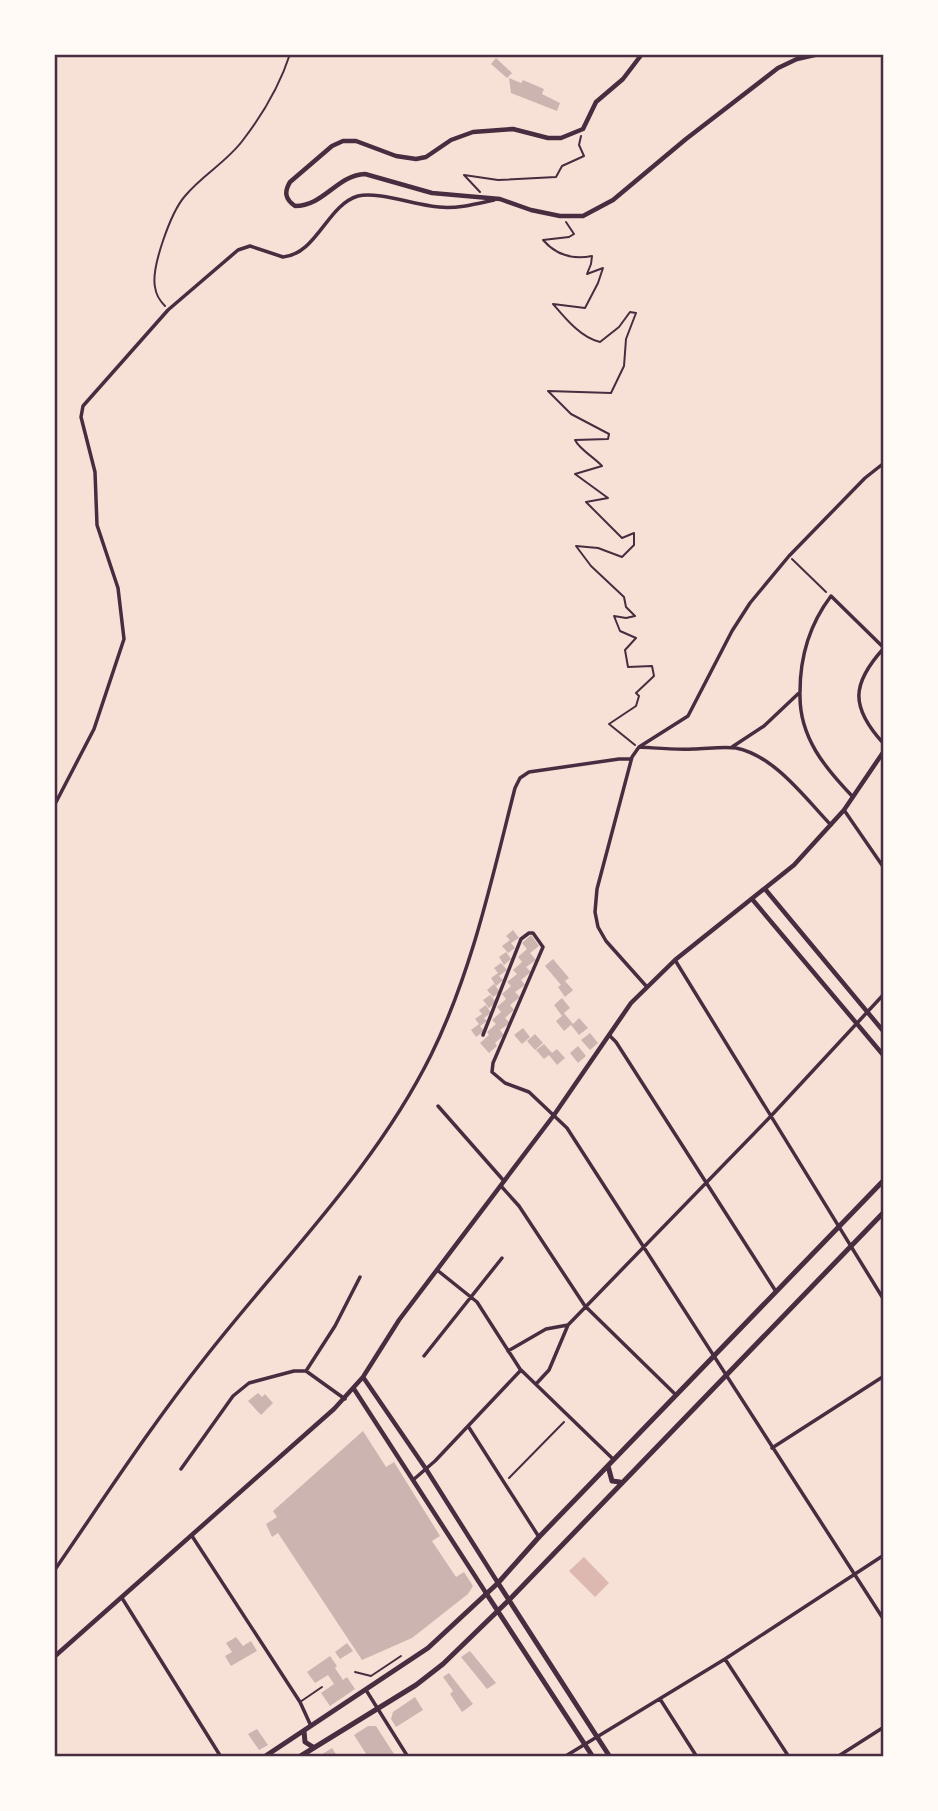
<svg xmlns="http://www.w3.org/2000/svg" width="938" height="1811" viewBox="0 0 938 1811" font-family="Cabin,sans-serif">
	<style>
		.water { fill: #dcb8b0 }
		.building { fill: #ccb4b1 }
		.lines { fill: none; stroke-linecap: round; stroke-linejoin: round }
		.path { stroke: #4a2c40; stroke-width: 2 }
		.service { stroke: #4a2c40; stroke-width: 2 }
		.minor { stroke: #4a2c40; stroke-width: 3.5 }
		.tertiary { stroke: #4a2c40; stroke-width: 4.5 }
		.secondary { stroke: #4a2c40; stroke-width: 5 }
		.primary { stroke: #4a2c40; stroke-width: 5 }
		.neatline { fill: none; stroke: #4a2c40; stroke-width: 2.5 }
	</style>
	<rect width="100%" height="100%" fill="#f7e1d7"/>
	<path class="water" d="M584,1557L609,1583L595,1597L569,1571Z"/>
	<path class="building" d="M496,58L512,73L507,78L491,64Z
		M509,78L521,83L523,80L544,89L542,94L560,103L557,111L511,93Z
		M513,930L519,938L511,943L515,948L508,953L502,946L510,940L506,936Z
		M531,935L539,946L530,953L536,960L526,967L531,972L521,980L525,985L515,992L520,997L510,1005L514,1010L505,1018L510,1023L500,1030L504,1035L495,1043L497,1046L489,1053L480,1043L489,1035L487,1032L496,1024L492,1020L501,1012L497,1007L506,999L502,994L511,986L507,982L517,974L513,970L522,962L518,957L527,949L522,943Z
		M506,952L511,959L504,965L499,957Z
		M553,959L569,978L565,981L573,990L565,997L558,987L561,985L545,966Z
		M501,963L507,970L499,976L503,980L496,986L491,978L498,973L494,968Z
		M494,984L500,992L493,997L487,990Z
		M490,995L496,1002L489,1008L483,1000Z
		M562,998L570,1008L564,1013L573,1024L579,1018L588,1028L579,1035L571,1025L564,1031L556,1021L562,1016L554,1005Z
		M486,1005L491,1013L484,1018L487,1021L480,1026L484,1031L476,1037L471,1030L479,1024L475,1019L482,1014L479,1010Z
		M523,1028L530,1037L522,1044L514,1035Z
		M590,1033L598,1043L590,1050L581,1040Z
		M535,1034L543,1043L535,1050L527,1041Z
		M544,1044L552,1053L557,1049L565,1058L557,1065L549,1055L544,1059L536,1050Z
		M578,1046L586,1056L578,1063L570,1053Z
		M258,1393L262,1397L265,1394L273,1403L261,1415L248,1401Z
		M363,1431L386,1467L394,1462L440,1536L432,1541L456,1577L464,1572L473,1586L468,1594L412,1638L362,1660L278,1533L272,1537L266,1524L277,1517L273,1511Z
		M236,1637L243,1646L251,1641L257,1651L231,1666L225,1656L232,1652L226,1643Z
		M347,1643L353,1651L340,1659L335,1652Z
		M470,1651L496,1683L487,1689L461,1657Z
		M330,1656L337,1666L335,1668L343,1680L347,1677L355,1689L330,1706L321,1693L334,1684L328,1675L315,1683L307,1672Z
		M449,1673L473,1704L462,1712L450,1694L453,1691L443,1677Z
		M415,1697L423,1710L396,1727L391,1719L393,1712Z
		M368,1726H376L394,1754L390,1757H368L354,1735Z
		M257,1729L268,1745L259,1750L248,1734Z
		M332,1748L338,1757H318L324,1753Z"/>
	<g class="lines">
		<path class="path" d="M480,192L464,175L498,180L556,177L562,166L584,156L579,145L581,136
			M566,222L574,234L569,237L543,240C556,255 572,260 592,256L591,264L587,274L603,268L598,283L585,308L553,304C565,318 581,338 600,342L619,327L630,312L636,313L626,339L624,366L611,393L548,391L571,414L609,434L608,439L575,440C580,450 594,457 602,466L575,474L608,498L586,502L622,538L634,533V545L622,557L598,548L576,546L591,566L624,597L626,607L635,616L626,618L614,616L620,631L636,638L625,650L628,667L652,666L654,676L636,693L639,696L636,706L609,724L635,745
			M165,306C160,301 156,295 155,287C151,267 171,212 185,196C202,175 227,162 243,140C263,114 280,85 290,54
			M792,559L826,592
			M509,1478L564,1422"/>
		<path class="service" d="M355,1672L371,1676L401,1656
			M300,1702L322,1687"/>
		<path class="minor" d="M884,452V458
			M800,694C799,737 825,768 853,797
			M639,747C657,748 675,750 693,749C706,749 722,746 736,748C775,756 805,798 831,825
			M732,747L764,726L800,692C800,656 809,625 831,596L884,648C851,684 850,707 884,744
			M54,806L94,729L124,639L118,588L97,525L95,472L81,417L83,406L168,310L238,250L250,246L283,257C317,254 327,205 358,196C378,191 418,206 439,207C457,209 476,204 494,200
			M844,810L884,868
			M675,960L884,1300
			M647,987L606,941L598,927L595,912L597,889L632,757L639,747L688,716L732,631L750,603L789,556L865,478L884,463
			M483,1035L521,939L529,933H533L543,947L493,1063L492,1072L505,1083L529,1092L567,1128L884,1620
			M609,1035L616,1042L775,1290
			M438,1106L504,1181
			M501,1186L519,1206L585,1306L676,1395
			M437,1270L477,1302L520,1369L613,1459
			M508,1351L546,1329L568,1325
			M424,1356L502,1258
			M306,1371L335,1326L360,1277
			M536,1384L549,1370L568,1325L771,1116L884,994
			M468,1426L539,1537
			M772,1448L884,1376
			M181,1469L233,1396L249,1383L294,1371H306L345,1399
			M413,1480L435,1461L521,1370
			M192,1536L300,1702L311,1726
			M54,1571C103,1500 150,1427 204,1359C281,1260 374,1170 431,1055C472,972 492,878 515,788L520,778L529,772L619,759H631
			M122,1598L221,1757
			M725,1659L789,1757
			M366,1690L408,1757
			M660,1699L697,1757
			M564,1757L725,1659L884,1555
			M837,1757L884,1727"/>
		<path class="tertiary" d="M642,54L623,79L596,102L583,129L561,138H548L513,129L473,132L451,140L426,157L416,159L396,156L356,141H343L332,146L290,182C284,192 285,199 295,206C324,206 337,175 365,174L432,193L500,199L531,210L560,216H583L613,200L686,139L778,68L797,59L819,54
			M765,889L884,1032
			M752,899L884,1056
			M363,1377L426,1469L498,1583
			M354,1389L486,1593
			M54,1657L334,1409L363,1377L399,1320L554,1115L631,1003L675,960L794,865L844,810L884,751"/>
		<path class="secondary" d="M498,1583L610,1757
			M486,1593L593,1757"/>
		<path class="primary" d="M608,1466L612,1481L620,1482
			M304,1731L305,1742L313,1747
			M264,1757L428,1648L498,1583L539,1537L884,1180
			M299,1757L416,1685L443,1664L509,1600L884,1212"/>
	</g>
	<rect width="938" height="1811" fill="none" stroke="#fffaf5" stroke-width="112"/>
	<rect x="56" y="56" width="826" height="1699" class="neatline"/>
</svg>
